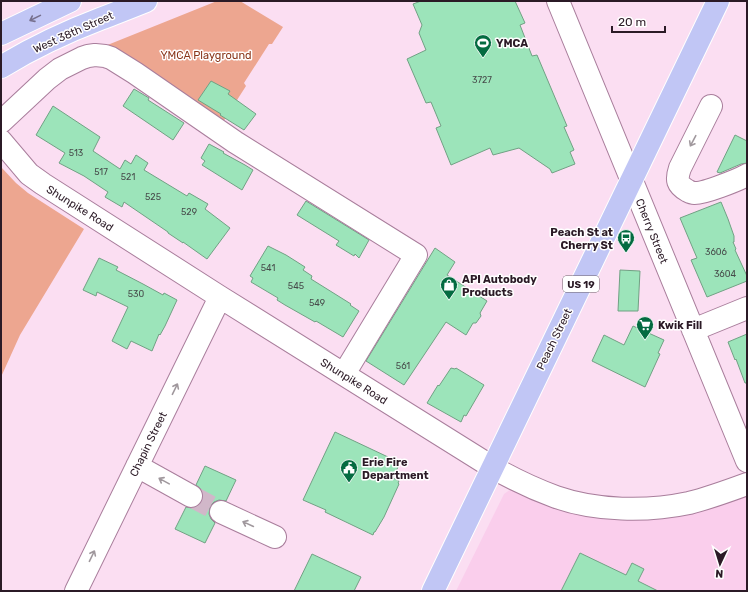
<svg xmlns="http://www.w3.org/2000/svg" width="748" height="592" viewBox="0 0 748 592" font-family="Rubik,sans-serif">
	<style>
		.built { fill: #faceec }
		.green { fill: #eda690 }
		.building { fill: #9ce4ba; stroke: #71a184 }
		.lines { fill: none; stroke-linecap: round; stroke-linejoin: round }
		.minor-tunnel { stroke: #d1b7c9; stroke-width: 22; stroke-dasharray: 22 11; stroke-linecap: butt }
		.minor-casing { stroke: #a97e9c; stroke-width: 24 }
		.major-casing { stroke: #fff; stroke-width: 24 }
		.minor { stroke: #fff; stroke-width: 22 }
		.major { stroke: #c1c6f5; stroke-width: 22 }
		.oneway { stroke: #76708e }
		.oneway2 { stroke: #a0989d }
		.labels { text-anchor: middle; stroke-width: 3; stroke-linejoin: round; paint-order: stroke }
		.number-label { font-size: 9px; fill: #474c4b }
		.shield { fill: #fff; stroke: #6b5f67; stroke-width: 1 }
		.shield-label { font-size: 10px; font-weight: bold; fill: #2b1a26 }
		.street-label { font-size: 11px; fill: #2b1a26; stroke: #fff }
		.poi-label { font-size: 11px; font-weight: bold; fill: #2b1a26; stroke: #fff; text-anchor: start }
		.park-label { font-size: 11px; fill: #893519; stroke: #fff }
	</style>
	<rect width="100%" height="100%" fill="#fbdef2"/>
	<path class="built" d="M511,489L575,513L747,496V591H456L504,494Z"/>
	<path class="green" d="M217,1H240L283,27L272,44H269L244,83L246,86L223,122L105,46Z
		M1,167L16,183L28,193L84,229L20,335L1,377Z"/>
	<path class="building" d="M421,1H515L525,23L520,25L532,56L537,55L567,126L564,127L574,150L570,152L575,164L552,173L550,169L519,148L493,155L490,148L451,165L436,128L441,126L431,102L426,103L407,59L426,50L419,33L422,25L413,4Z
		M211,81L230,91L228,94L256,114L244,130L220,115L221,114L198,100Z
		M134,89L149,98L148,100L184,123L173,140L123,106Z
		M53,106L100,137L93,151L120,169L125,160L131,164L136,155L148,163L144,170L187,196L189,193L208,204L205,209L230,228L207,259L183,242V243L168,233V232L124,202L122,207L105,197L108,192L84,176L59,163L65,153L36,135Z
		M735,135L747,141V163L741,164L720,173L717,172Z
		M209,144L224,152L223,153L245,165L253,170L242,190L202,165L205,161L201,158Z
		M306,201L369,240L359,258L355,254L354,256L336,245L339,241L297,215Z
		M721,202L728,219L734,236V242H733L736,249L735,250L747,276V281L707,297L691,260L697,258L680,218Z
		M268,246L286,255L305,267L303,270L312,276L311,279L351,304L350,305L359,311L343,337L316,321L315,322L285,305L277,300L278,298L251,282L253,278L250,276Z
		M435,248L455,262L447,275L487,301L480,313L481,316L476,323H473L466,335L446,322L404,385L366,361Z
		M99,258L118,267L116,270L143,284L163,295L164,293L177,300L165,326L160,335L159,334L152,351L131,341L127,349L112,341L128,307L97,292L96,296L83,290Z
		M620,270L640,271L638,311H618Z
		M633,326L664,340L658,353L660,354L645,387L592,361L604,335L624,345Z
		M747,334V383H745L736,359L735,360L728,342Z
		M451,368L455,369L456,368L484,385L466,416L464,415L461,422L427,403L438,385L439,386Z
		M335,432L388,457V460L398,467L393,478L399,481L398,483L399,484L384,517L375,532H374L373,535L325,512L326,510L303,500Z
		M205,466L236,480L226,501L219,500L214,502L210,506L209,514L211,519L215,523L205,543L175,529L186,507L192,508L197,507L202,502L203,495L202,490L196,485Z
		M580,553L626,575L632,563L644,569L638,581L658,591H561Z
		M312,554L361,577L354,591H294Z"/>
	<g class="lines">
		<path class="minor-tunnel" d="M191,496L221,512"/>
		<g class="minor-casing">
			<path id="minor" d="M558,1L747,461
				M711,106L680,168C676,180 677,185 688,191C690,192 693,193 694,193C703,194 738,180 747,175
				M1,122L47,79L60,69L82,58L88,56L95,55L105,56L111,58L135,73L235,142L416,255L344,374
				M1,141L29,174L43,184L220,297L492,467C513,479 534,489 556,497C596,511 647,512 689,503C709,498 728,491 747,484
				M693,330L747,308
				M137,466L191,496
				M221,512L275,537
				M76,591L220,297"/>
		</g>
		<g class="major-casing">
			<path id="major" d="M1,34L70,1
				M1,67C32,48 66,32 100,19C116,13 131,7 146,1
				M433,591L718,1"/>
		</g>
		<use href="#minor" class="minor"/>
		<use href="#major" class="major"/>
	</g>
	<defs><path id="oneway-shaft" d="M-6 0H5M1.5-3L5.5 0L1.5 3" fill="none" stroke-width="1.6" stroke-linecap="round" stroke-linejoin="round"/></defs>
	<use class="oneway" href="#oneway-shaft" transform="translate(35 18) rotate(154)"/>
	<g class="oneway2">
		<use href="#oneway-shaft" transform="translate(693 141) rotate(118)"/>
		<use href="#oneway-shaft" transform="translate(175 389) rotate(-64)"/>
		<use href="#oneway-shaft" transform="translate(164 481) rotate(-151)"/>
		<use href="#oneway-shaft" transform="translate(248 524) rotate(-155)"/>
		<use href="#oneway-shaft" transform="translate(92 556) rotate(-64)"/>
	</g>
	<defs>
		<g id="stadium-pin" transform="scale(0.9)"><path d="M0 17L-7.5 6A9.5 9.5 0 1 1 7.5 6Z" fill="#046b41" stroke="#fff"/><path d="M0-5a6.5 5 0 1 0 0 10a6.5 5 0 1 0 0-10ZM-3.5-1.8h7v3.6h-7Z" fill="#fff"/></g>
		<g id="bus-pin" transform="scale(0.9)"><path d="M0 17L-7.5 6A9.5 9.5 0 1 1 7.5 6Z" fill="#046b41" stroke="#fff"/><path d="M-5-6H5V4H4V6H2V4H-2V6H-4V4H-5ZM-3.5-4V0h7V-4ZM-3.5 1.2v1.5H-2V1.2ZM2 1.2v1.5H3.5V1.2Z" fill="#fff"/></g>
		<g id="shop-pin" transform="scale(0.9)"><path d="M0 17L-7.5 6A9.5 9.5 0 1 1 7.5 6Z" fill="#046b41" stroke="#fff"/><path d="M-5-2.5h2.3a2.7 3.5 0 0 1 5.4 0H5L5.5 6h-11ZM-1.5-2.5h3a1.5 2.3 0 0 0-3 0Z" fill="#fff"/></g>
		<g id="supermarket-pin" transform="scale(0.9)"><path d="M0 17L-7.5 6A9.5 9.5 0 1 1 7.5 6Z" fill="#046b41" stroke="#fff"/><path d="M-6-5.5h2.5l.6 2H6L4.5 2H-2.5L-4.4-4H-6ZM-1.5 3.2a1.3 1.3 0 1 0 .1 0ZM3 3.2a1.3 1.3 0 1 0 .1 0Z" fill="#fff"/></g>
		<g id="civic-pin" transform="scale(0.9)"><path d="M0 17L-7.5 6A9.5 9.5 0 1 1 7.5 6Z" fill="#046b41" stroke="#fff"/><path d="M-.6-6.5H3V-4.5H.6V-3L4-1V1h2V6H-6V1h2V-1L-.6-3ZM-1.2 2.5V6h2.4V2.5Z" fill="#fff"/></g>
	</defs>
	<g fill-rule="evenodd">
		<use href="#stadium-pin" x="483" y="43"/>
		<use href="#bus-pin" x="626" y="238"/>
		<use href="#shop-pin" x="449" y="285"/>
		<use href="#supermarket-pin" x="645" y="325"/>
		<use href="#civic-pin" x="349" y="468"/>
	</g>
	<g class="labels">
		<g class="number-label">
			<text x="482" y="83">3727</text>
			<text x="76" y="156">513</text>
			<text x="101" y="175">517</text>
			<text x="128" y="180">521</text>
			<text x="153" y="200">525</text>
			<text x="189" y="215">529</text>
			<text x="716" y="255">3606</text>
			<text x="268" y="271">541</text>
			<text x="725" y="277">3604</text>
			<text x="296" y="289">545</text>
			<text x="136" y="297">530</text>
			<text x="317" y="306">549</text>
			<text x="403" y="369">561</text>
		</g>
		<rect class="shield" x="563" y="276" width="36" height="16" rx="3"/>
		<g class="shield-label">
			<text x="581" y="288">US 19</text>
		</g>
		<g class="street-label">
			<text transform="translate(73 32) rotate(-24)" y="4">West 38th Street</text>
			<text transform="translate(80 208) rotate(32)" y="4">Shunpike Road</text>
			<text transform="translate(652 231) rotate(68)" y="4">Cherry Street</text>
			<text transform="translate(554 339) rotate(-64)" y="4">Peach Street</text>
			<text transform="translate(354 381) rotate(32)" y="4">Shunpike Road</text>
			<text transform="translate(148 444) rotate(-64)" y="4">Chapin Street</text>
		</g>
		<g class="poi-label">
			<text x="496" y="47">YMCA</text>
			<text x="613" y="236" text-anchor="end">Peach St at<tspan x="613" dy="13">Cherry St</tspan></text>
			<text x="462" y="283">API Autobody<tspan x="462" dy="13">Products</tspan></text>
			<text x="658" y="329">Kwik Fill</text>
			<text x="362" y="466">Erie Fire<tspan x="362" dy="13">Department</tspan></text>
		</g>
		<g class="park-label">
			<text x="206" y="59">YMCA Playground</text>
		</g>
	</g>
	<rect width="748" height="592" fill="none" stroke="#2b1a26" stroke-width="4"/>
	<g transform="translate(720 564) rotate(184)" stroke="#ffffff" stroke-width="3" paint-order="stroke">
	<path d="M0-3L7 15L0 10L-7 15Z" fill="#2b1a26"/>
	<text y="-6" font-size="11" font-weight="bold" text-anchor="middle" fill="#2b1a26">N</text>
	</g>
	<path d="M612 26v6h53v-6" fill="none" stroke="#2b1a26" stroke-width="2"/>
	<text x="618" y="26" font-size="12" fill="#2b1a26" stroke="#ffffff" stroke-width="3" paint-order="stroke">20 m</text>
</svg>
